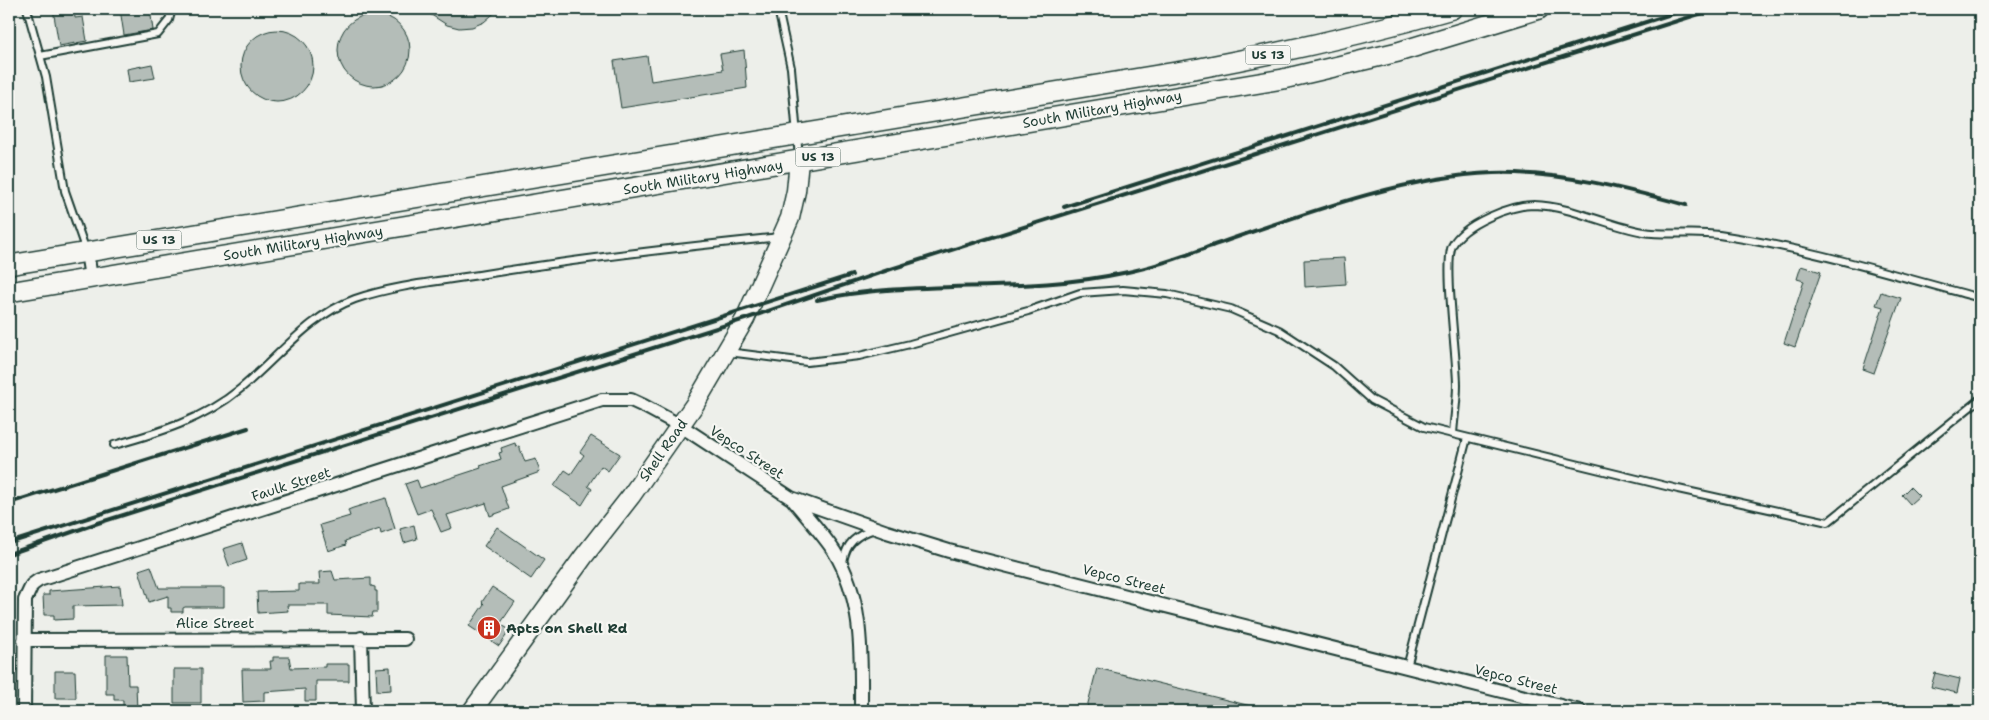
<svg xmlns="http://www.w3.org/2000/svg" width="1989" height="720" viewBox="0 0 1989 720" font-family="'Shantell Sans',sans-serif">
	<style>
		.building { fill: #b4bdb8; stroke: #1f3d34 }
		.lines { fill: none; stroke-linecap: round; stroke-linejoin: round }
		.lane-casing { stroke: #1f3d34; stroke-width: 10 }
		.street-casing { stroke: #1f3d34; stroke-width: 16 }
		.secondary-casing { stroke: #1f3d34; stroke-width: 21 }
		.primary-casing { stroke: #1f3d34; stroke-width: 22 }
		.lane { stroke: #f6f6f2; stroke-width: 6 }
		.street { stroke: #f6f6f2; stroke-width: 12 }
		.secondary { stroke: #f6f6f2; stroke-width: 18 }
		.primary { stroke: #f6f6f2; stroke-width: 19 }
		.rail { stroke: #1f3d34; stroke-width: 4 }
		.labels { text-anchor: middle; stroke-width: 4.5; stroke-linejoin: round; paint-order: stroke }
		.shield { fill: #f6f6f2; stroke: #60746d; stroke-width: 1 }
		.shield-label { font-size: 12px; font-weight: bold; fill: #1f3d34 }
		.street-label { font-size: 14px; fill: #1f3d34; stroke: #f6f6f2 }
		.poi-label { font-size: 14px; font-weight: bold; fill: #1f3d34; stroke: #f6f6f2; text-anchor: start }
	</style>
	<rect width="100%" height="100%" fill="#edefea"/>
	<filter id="ink" filterUnits="userSpaceOnUse"><feTurbulence type="fractalNoise" baseFrequency=".02" numOctaves="2"/><feDisplacementMap in="SourceGraphic" scale="10" xChannelSelector="R" yChannelSelector="G"/><feConvolveMatrix kernelMatrix="1 2 1 2 8 2 1 2 1" color-interpolation-filters="sRGB"/></filter>
	<g filter="url(#ink)">
		<path class="building" d="M53,9H74L75,18L83,17L87,41L59,46Z
			M120,9H150L153,30L124,35Z
			M422,9H499L484,22L472,27L459,28L447,25Z
			M338 50a36 36 0 1 1 72 0a36 36 0 1 1-72 0Z
			M241 66a36 36 0 1 1 72 0a36 36 0 1 1-72 0Z
			M744,50L747,88L621,108L614,61L647,56L651,81L723,70L720,54Z
			M152,64L155,78L129,82L127,69Z
			M1344,258L1346,284L1305,287L1304,260Z
			M1801,266L1821,272L1795,347L1784,343L1804,281L1797,279Z
			M1881,292L1901,298L1874,373L1863,369L1883,307L1876,305Z
			M591,436L620,454L608,471L601,466L588,486L592,489L582,505L554,486L565,470L571,474L584,455L580,452Z
			M515,443L516,447L519,446L525,462L536,459L540,472L501,486L509,509L490,516L486,503L447,515L452,528L441,532L431,509L417,514L405,484L417,480L420,488L481,468L480,466L501,459L499,453L502,452L501,448Z
			M1910,487L1919,496L1910,504L1902,495Z
			M386,498L395,529L381,534L380,529L345,541L346,545L328,551L320,525L350,516L348,510L353,508Z
			M414,525L417,539L404,543L400,529Z
			M497,527L544,560L531,579L484,546Z
			M242,543L247,560L229,566L223,549Z
			M151,566L159,588H224V607H185L183,608V612H171V608H168V596L149,602L139,570Z
			M332,571L335,580L371,578V586L375,587V591H377V612H373L372,617L328,615V605H287L288,611L258,613L257,592L299,591V584H320L319,572Z
			M120,586L122,605L73,606V619L54,620V615H44L43,595H49V591Z
			M492,587L515,602L500,624L510,630L499,646L469,626L484,604L482,602Z
			M106,655H127L128,685H136L137,711H123V700H114V694H106Z
			M273,657H289L291,668L325,667V664H349V681H316V701H305V689L264,692V701L243,702L242,669H271L270,661H273Z
			M390,667L391,690L377,691L376,668Z
			M1097,668L1255,707L1254,711H1086Z
			M174,669H201V703H174Z
			M55,671H75L76,698H55Z
			M1935,673L1960,679L1957,693L1931,687Z"/>
		<g class="lines">
			<g class="lane-casing">
				<path id="lane" d="M27,9L46,77L65,191L86,251
					M778,9L791,68L799,158
					M40,56L158,34L169,20L172,9
					M728,352L807,362L859,356L910,344L1028,311L1080,293L1123,290L1167,294L1231,309L1279,330L1334,366L1372,400L1424,427L1678,489L1828,522L1980,399
					M1453,434C1454,418 1457,401 1457,385C1457,358 1444,264 1452,246C1463,224 1511,205 1534,205C1572,206 1607,226 1644,232C1668,236 1694,231 1719,235C1808,248 1894,275 1980,298
					M114,445C158,433 204,419 240,389C278,358 308,316 355,299C396,285 442,281 485,274C583,258 681,247 780,237
					M843,562C846,543 856,535 875,529
					M1407,667L1467,438"/>
			</g>
			<g class="street-casing">
				<path id="street" d="M87,252L91,278
					M793,500C807,517 822,533 834,551C864,600 861,656 861,711
					M361,638L363,711
					M24,640L405,639
					M24,711L25,600L32,585L39,580L602,400H631L644,406L681,426L791,498L887,532L949,551L1580,711"/>
			</g>
			<g class="secondary-casing">
				<path id="secondary" d="M472,711L584,556L631,496L695,404L745,319L790,218L796,191L799,161"/>
			</g>
			<g class="primary-casing">
				<path id="primary" d="M9,265L1200,68C1285,52 1369,33 1452,9
					M9,292L1283,79L1398,52L1539,9"/>
			</g>
			<use href="#lane" class="lane"/>
			<use href="#street" class="street"/>
			<use href="#secondary" class="secondary"/>
			<use href="#primary" class="primary"/>
			<path class="rail" d="M1064,207L1687,9
				M817,300C918,278 1022,295 1123,273C1155,267 1186,255 1217,244C1301,215 1404,176 1493,173C1558,171 1623,188 1686,205
				M9,503L248,428
				M9,543L852,275
				M9,554L98,523L745,319L891,269L1715,9"/>
		</g>
	</g>
	<defs>
		<g id="building-disc" transform="scale(1.25)"><circle r="9.5" fill="#c8321e" stroke="#f6f6f2"/><path d="M-4-6H4V6H1V3H-1V6H-4ZM-2.5-4.3h1.7v1.8h-1.7ZM.8-4.3h1.7v1.8H.8ZM-2.5-1h1.7V.8h-1.7ZM.8-1h1.7V.8H.8Z" fill="#fff"/></g>
	</defs>
	<g fill-rule="evenodd">
		<use href="#building-disc" x="489" y="628"/>
	</g>
	<g class="labels">
		<g class="shield">
			<rect x="1245.5" y="45.5" width="45" height="19" rx="4"/>
			<rect x="795.5" y="147.5" width="45" height="19" rx="4"/>
			<rect x="136.5" y="230.5" width="45" height="19" rx="4"/>
		</g>
		<g class="shield-label">
			<text x="1268" y="59">US 13</text>
			<text x="818" y="161">US 13</text>
			<text x="159" y="244">US 13</text>
		</g>
		<g class="street-label">
			<text transform="translate(1102 109) rotate(-10)" y="5">South Military Highway</text>
			<text transform="translate(703 177) rotate(-9)" y="5">South Military Highway</text>
			<text transform="translate(303 243) rotate(-9)" y="5">South Military Highway</text>
			<text transform="translate(663 450) rotate(-55)" y="5">Shell Road</text>
			<text transform="translate(747 452) rotate(33)" y="5">Vepco Street</text>
			<text transform="translate(291 484) rotate(-18)" y="5">Faulk Street</text>
			<text transform="translate(1124 579) rotate(14)" y="5">Vepco Street</text>
			<text x="215" y="628">Alice Street</text>
			<text transform="translate(1516 679) rotate(14)" y="5">Vepco Street</text>
		</g>
		<g class="poi-label">
			<text x="506" y="633">Apts on Shell Rd</text>
		</g>
	</g>
	<rect width="1989" height="720" fill="none" stroke="#f6f6f2" stroke-width="30"/>
	<rect x="15" y="15" width="1959" height="690" fill="none" stroke="#1f3d34" stroke-width="2" filter="url(#ink)"/>
</svg>
